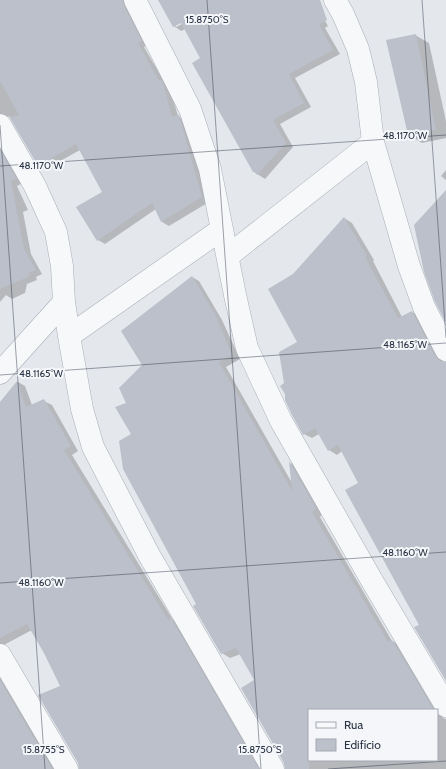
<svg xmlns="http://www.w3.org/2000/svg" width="446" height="769" viewBox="0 0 446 769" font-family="Cabin,sans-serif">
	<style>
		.shadow { fill: #0003; fill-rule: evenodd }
		.building { fill: #bbc0ca }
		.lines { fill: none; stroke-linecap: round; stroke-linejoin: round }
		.minor-casing { stroke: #a9aeb7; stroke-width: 23 }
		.minor { stroke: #f7f8fa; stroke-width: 22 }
		.ticks { fill: none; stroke: #2b3445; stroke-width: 1; stroke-opacity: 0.45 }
		.ticks-label { font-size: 10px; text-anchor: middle; fill: #2b3445; stroke: #f4f6f9; stroke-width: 4; stroke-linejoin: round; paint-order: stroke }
	</style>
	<rect width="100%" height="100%" fill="#e4e7ec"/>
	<path class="shadow" d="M0,0H131L148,45L144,47L165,83L170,88L178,116L186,121L209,202L169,226L162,222L156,209L105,244L98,240L103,192L80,150L46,169L39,165L11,118L8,116L0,119Z
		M159,0H313L328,26L325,28L340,54L295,78L311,107L280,124L293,147L265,179L254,172L201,59L185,29L181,31L174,26ZM186,20V22L176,27V24Z
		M415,35L429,43L446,121V138L422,143L409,135Z
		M0,143L23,183L17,186L28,210L23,212L31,254L42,274L36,277L37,280L27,284L25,293L12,299L6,295L0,302Z
		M446,170V180L441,176Z
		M344,218L352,223L374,260L373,261L402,317L412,312L420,316L443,362L446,363V679L420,625L360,484L342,451L337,455L329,450L319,434L312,438L304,434L285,384L298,343L294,275Z
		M192,277L199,281L222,320L240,359L226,367L292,483L291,463L297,467L323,513L320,517L392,641L400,645L443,718L446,719V769H286L256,681L241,654L230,658L222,653L198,604L133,435L128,403L144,366ZM309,710H437V760H309Z
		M18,382L25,386L32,405L44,401L52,405L78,451L72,455L173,620L179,624L263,769H80L62,686L32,630L0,647V403Z
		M0,672L57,769H0Z"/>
	<path class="building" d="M0,0H123L124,6L142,41L138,43L159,81L162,80L163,83L172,117L179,115L202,197L161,222L152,203L97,241L76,207L102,192L76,144L38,166L10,118L19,115L0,81Z
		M158,0H320L327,20L319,24L333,50L289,74L304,103L273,120L286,143L257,175L255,172H253L192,63L200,58L181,23L173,27Z
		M416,34L436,130L408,135L386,40Z
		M0,150L16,178L11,181L24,249L36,270L29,272L30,276L0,289Z
		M446,190V323L435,302L424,272L414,225Z
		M344,217L367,256L365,257L398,318L412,311L435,356L440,361L446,362V681L414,627L419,625L345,490L358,483L338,445L328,451L315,428L303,435L292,415L285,400V394L280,386L284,383L279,352L297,342L268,289L293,274Z
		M192,276L215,314L232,355L219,362L292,491L289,461L316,508L312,512L388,642L392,640L434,710H309V769H285L284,763L241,688L254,680L236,648L221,654L193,606L196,604L123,469L119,441L131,434L115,407L126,403L119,388L142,365L121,331Z
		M17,381L26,407L44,399L71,446L64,450L168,620L171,618L259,769H79L78,763L38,695L60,686L44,653L27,624L0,638V402Z
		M0,680L52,769H0Z"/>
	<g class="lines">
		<g class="minor-casing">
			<path id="minor" d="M135,0L190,109L210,169L235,295L247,348L281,421L371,579L446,706
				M335,0L343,14L358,49L366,82L373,142L409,266L424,307L446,350
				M0,125L35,186L56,232L62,266L64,302L69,336L82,409L93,447L149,555L273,769
				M228,256L373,142
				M69,336L222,229
				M0,373L64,302
				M0,655L67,769"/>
		</g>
		<use href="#minor" class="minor"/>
	</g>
	<path class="ticks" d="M207,0L261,769M422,0L446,338M0,125L45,769M0,166L446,135M0,375L446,343M0,583L446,552M328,769L446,761"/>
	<g class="ticks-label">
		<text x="207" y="23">15.8750°S</text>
		<text x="405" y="139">48.1170°W</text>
		<text x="41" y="169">48.1170°W</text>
		<text x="405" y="348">48.1165°W</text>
		<text x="41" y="377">48.1165°W</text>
		<text x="405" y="556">48.1160°W</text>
		<text x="41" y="586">48.1160°W</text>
		<text x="44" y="753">15.8755°S</text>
		<text x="260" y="753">15.8750°S</text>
	</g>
	<rect x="308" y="709" width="130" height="52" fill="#f4f6f9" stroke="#a4a8b1"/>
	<rect x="316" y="722" width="20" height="6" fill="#f7f8fa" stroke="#a4a8b1"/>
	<text x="344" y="729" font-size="12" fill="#2b3445">Rua</text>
	<rect x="316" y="739" width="20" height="12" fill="#bbc0ca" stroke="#a4a8b1"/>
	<text x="344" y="749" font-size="12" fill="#2b3445">Edifício</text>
</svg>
